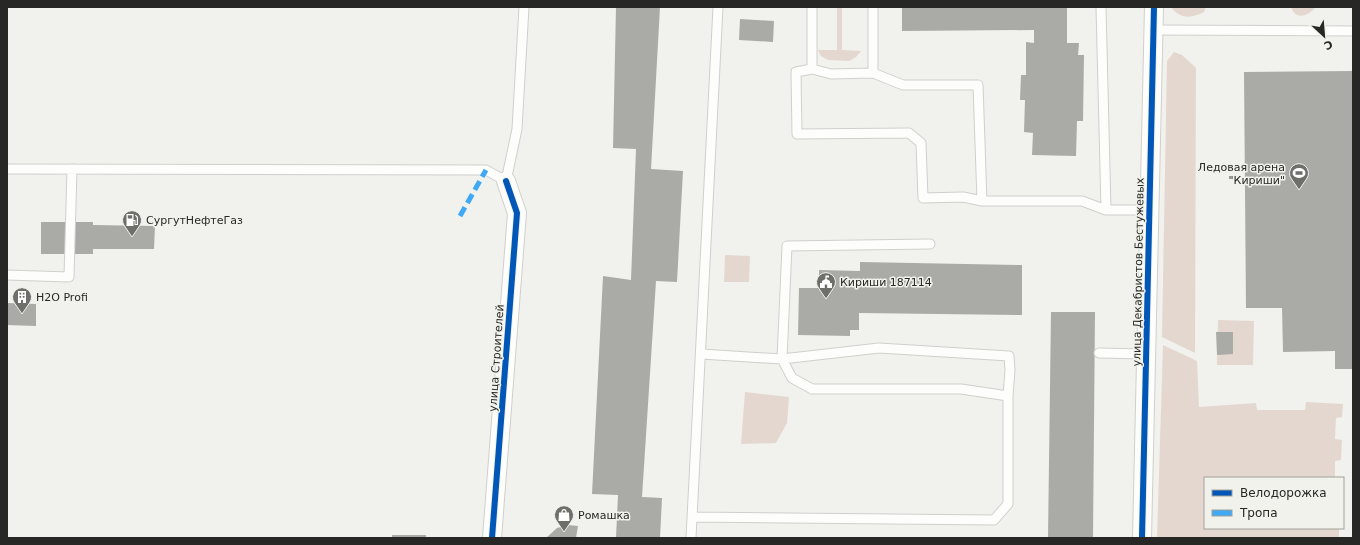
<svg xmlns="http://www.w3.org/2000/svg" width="1360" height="545" viewBox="0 0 1360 545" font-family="'DejaVu Sans',sans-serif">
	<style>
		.green { fill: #e4d7cf }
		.building { fill: #aaaaa7 }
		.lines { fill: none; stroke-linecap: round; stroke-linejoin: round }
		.service-casing { stroke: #cfcfcc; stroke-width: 11 }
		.minor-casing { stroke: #cfcfcc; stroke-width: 20 }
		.service { stroke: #fdfdfc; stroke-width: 9 }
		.minor { stroke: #fdfdfc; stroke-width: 18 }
		.quiet { stroke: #3fa9f5; stroke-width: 5; stroke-dasharray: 10 5; stroke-linecap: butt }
		.cycleway-casing { stroke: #f2f2ec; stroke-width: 8 }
		.cycleway { stroke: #0057b8; stroke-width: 6 }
		.labels { text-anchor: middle; stroke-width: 3; stroke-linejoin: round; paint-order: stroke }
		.poi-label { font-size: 11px; fill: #272725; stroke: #f2f2ec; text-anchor: start }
		.street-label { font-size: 11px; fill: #272725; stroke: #f2f2ec }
	</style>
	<rect width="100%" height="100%" fill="#f1f1ed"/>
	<path class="green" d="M837,7H842V50L861,51L856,57L849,61L828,60L821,56L818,50H837Z
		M1171,7H1206L1204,12C1192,18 1181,20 1171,7Z
		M1291,7H1316C1308,16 1296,21 1291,7Z
		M1174,52L1182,55L1196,68L1195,353L1162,337L1167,61Z
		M725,255L750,256L749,282H724Z
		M1218,320L1254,321L1253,365H1217Z
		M1163,345L1197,361L1199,407L1256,403L1257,410H1305L1306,402L1343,404L1342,417L1336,418L1335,439L1342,440L1341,460L1335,461V478H1205V528H1339V538H1157Z
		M745,392L789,397L787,423L776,443L741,444Z"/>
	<path class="building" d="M616,7H660L651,169L683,171L677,282L656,281L642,497L662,498L660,538H616L618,495L592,494L603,276L631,280L636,149L613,148Z
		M902,7H1067V43H1079L1078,55H1084L1083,121H1077L1076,156L1032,155L1033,133L1024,132L1025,100H1020L1021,75H1026V42L1034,43V30L902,31Z
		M740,19L774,21L773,42L739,40Z
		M1353,71V369H1335V351L1283,352L1282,308H1246L1244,72Z
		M41,222H93V225L155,226L154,249H93V254H41Z
		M860,262L1022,265V315L859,313V330H850V336L798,335L799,288H819V270L860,271Z
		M7,303L36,304V326L7,325Z
		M1051,312H1095L1093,538H1048Z
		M1216,332H1233V354L1217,355Z
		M568,525L578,526L576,538H546L557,528Z
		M392,535H426V538H392Z"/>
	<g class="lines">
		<g class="service-casing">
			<path id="service" d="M1101,7L1106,210
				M1154,30L1353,31
				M812,69V7
				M873,73V7
				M7,169L486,170L506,181L517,129L524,7
				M982,201L978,85H903L873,73L831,74L812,69L796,72L797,134L909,133L921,143L923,198L963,197L982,201H1082L1106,210H1150
				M930,244L787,246L782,359L792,378L812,389H961L1008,396
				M7,275L69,277L72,169
				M1099,353L1146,354
				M692,517L994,520L1008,504V396L1010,370L1009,356L879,348L782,359L701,354
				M691,538L718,7"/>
		</g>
		<g class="minor-casing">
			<path id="minor" d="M492,538L517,213L506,181
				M1142,538L1154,7"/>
		</g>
		<use href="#service" class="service"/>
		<use href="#minor" class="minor"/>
		<path class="quiet" d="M460,216L486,170"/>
		<g class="cycleway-casing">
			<path id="cycleway" d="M492,538L517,213L506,181
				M1142,538L1154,7"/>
		</g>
		<use href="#cycleway" class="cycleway"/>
	</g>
	<defs>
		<g id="stadium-pin" transform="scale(1)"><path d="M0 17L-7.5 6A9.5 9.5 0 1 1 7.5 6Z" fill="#6e6e6b" stroke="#f2f2ec"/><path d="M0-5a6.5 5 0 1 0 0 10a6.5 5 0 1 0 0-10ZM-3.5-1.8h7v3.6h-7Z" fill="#fff"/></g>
		<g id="fuel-pin" transform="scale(1)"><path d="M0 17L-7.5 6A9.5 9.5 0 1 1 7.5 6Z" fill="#6e6e6b" stroke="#f2f2ec"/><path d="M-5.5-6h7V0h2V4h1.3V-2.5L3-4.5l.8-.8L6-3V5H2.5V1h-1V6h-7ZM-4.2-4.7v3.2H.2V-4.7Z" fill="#fff"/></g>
		<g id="civic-pin" transform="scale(1)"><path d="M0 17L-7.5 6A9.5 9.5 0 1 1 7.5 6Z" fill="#6e6e6b" stroke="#f2f2ec"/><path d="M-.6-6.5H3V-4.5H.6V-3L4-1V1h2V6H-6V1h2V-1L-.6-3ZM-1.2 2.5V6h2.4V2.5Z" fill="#fff"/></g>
		<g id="building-pin" transform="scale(1)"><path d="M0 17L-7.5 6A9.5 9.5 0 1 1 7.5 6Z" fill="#6e6e6b" stroke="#f2f2ec"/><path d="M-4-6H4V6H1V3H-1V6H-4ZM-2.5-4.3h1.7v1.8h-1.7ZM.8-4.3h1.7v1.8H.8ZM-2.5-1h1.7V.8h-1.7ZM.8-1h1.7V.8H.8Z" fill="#fff"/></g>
		<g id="shop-pin" transform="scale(1)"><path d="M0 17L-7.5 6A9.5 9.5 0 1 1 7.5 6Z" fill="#6e6e6b" stroke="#f2f2ec"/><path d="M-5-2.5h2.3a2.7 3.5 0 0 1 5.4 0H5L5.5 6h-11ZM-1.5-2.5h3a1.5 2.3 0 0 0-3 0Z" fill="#fff"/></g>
	</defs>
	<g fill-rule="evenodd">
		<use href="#stadium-pin" x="1299" y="173"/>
		<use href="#fuel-pin" x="132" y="220"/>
		<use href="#civic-pin" x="826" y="282"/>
		<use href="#building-pin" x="22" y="297"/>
		<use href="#shop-pin" x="564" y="515"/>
	</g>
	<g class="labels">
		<g class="poi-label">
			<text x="1285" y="171" text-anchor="end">Ледовая арена<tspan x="1285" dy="13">"Кириши"</tspan></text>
			<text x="146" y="224">СургутНефтеГаз</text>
			<text x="840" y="286">Кириши 187114</text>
			<text x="36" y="301">H2O Profi</text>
			<text x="578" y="519">Ромашка</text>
		</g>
		<g class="street-label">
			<text transform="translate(1138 272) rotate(-89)" y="4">улица Декабристов Бестужевых</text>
			<text transform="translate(496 358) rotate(-86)" y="4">улица Строителей</text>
		</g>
	</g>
	<rect width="1360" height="545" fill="none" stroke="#272725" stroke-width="16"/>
	<rect x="1204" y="477" width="140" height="52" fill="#f2f2ec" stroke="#a1a19c"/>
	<rect x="1212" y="490" width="20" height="6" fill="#0057b8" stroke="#a1a19c"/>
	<text x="1240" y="497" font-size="12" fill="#272725">Велодорожка</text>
	<rect x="1212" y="510" width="20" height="6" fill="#3fa9f5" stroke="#a1a19c"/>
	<text x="1240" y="517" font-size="12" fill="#272725">Тропа</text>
	<g transform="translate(1324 36) rotate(154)" stroke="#f2f2ec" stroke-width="3" paint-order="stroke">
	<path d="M0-3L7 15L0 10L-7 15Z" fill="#272725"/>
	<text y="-6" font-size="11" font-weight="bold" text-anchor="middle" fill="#272725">С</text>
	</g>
</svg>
